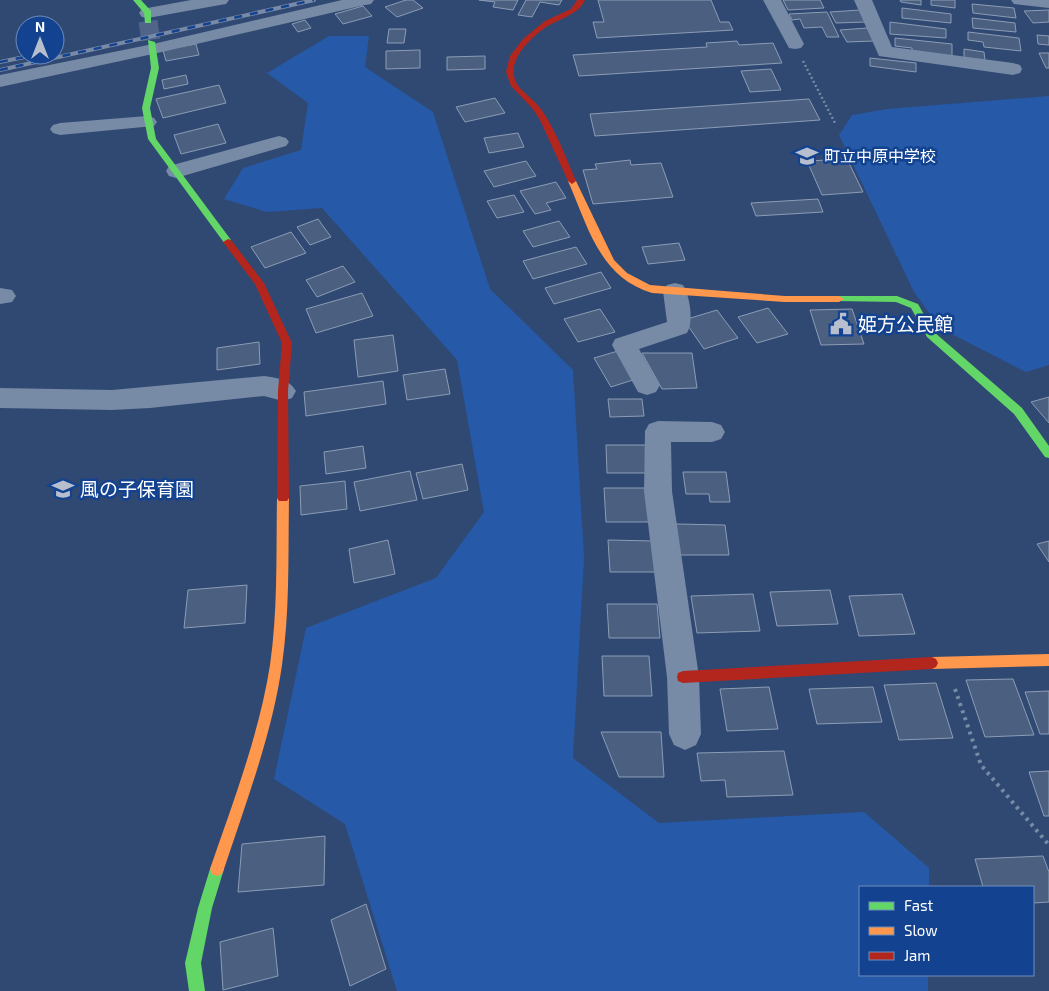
<svg xmlns="http://www.w3.org/2000/svg" width="1049" height="991" viewBox="0 0 1049 991" font-family="'Exo 2','Noto Sans JP',sans-serif">
	<style>
		.green { fill: #2659a7 }
		.building { fill: #4b6081; stroke: #8c9cb4 }
		.lines { fill: none; stroke-linecap: round; stroke-linejoin: round }
		.secondary-tunnel { stroke: #4f6488; stroke-width: 19; stroke-dasharray: 19 10; stroke-linecap: butt }
		.path-far1 { stroke: #778aa6; stroke-width: 2.5; stroke-dasharray: 2 2.5; stroke-linecap: butt }
		.path { stroke: #778aa6; stroke-width: 4; stroke-dasharray: 3 4.5; stroke-linecap: butt }
		.street { fill: #778aa6; fill-rule: evenodd }
		.fast { fill: #63d668; fill-rule: evenodd }
		.slow { fill: #ff974d; fill-rule: evenodd }
		.jam { fill: #b3261e; fill-rule: evenodd }
		.rail-casing { stroke: #798aa6; stroke-width: 4 }
		.rail { stroke: #134390; stroke-width: 2.5; stroke-dasharray: 8; stroke-linecap: butt }
		.labels { text-anchor: middle; stroke-width: 5; stroke-linejoin: round; paint-order: stroke }
		.far-poi-label { font-size: 16px; fill: #fff; stroke: #134390; text-anchor: start }
		.poi-label { font-size: 19px; fill: #fff; stroke: #134390; text-anchor: start }
	</style>
	<rect width="100%" height="100%" fill="#304973"/>
	<path class="green" d="M329,36H369L365,67L433,112L490,289L573,370L584,558L573,758L659,823L864,812L929,868V887H860V975H928V991H397L345,824L274,779L306,628L436,578L484,512L457,360L322,208L267,212L224,199L243,168L301,150L308,103L267,73Z
		M1049,96V365L1026,372L940,328L914,292L839,135L852,115L887,109Z"/>
	<path class="building" d="M406,0H413L423,8L397,17L385,7Z
		M479,0H518L513,10L493,7L495,2Z
		M526,0H562L559,5L540,2L532,17L518,15Z
		M598,0H711L720,22H729L733,30L597,38L593,22H604Z
		M783,0H820L824,8L788,10Z
		M900,0H921V5L901,2Z
		M931,0H955V8L931,5Z
		M972,4L1014,8L1016,18L973,13Z
		M363,6L372,16L343,24L335,14Z
		M902,8L951,14V23L902,18Z
		M860,10L866,22L836,23L830,12Z
		M1049,10V22L1033,23L1024,11Z
		M827,12L839,37H827L822,27L804,28L800,19L792,20L789,14Z
		M972,18L1015,23L1016,32L973,28Z
		M305,20L311,28L298,32L292,24Z
		M890,22L946,29V38L890,34Z
		M867,28L874,41L847,42L840,30Z
		M389,29H406L404,43H387Z
		M968,32L1019,38L1021,51L984,47L983,42L968,40Z
		M1037,35L1049,36V45L1038,44Z
		M895,38L952,44V57L912,52V48L895,46Z
		M737,41L739,45L773,43L782,63L579,76L573,55L707,47L706,43Z
		M196,44L199,55L166,61L163,50Z
		M964,49L984,52L985,60L964,58Z
		M420,50V68L386,69V51Z
		M1039,53H1049V68H1046Z
		M485,56V69L447,70V57Z
		M870,58L916,63V72L870,66Z
		M771,69L781,90L750,92L741,71Z
		M186,75L188,84L164,89L162,80Z
		M219,85L226,103L163,118L156,99Z
		M495,98L505,113L465,122L456,107Z
		M809,99L820,120L595,136L590,114Z
		M218,124L226,143L181,154L174,135Z
		M518,133L524,147L489,153L484,138Z
		M847,159L863,192L822,195L807,161Z
		M630,160L631,165L661,163L673,197L593,204L583,170L597,169L595,164Z
		M526,161L536,176L494,187L484,171Z
		M556,182L566,198L546,203L551,210L535,214L520,191Z
		M514,195L524,212L497,218L487,201Z
		M818,199L823,212L756,216L751,203Z
		M318,219L331,237L310,245L297,227Z
		M559,221L570,237L533,247L523,231Z
		M291,232L306,253L265,268L251,247Z
		M679,243L685,260L648,264L642,247Z
		M576,247L587,264L533,279L523,261Z
		M343,266L355,282L317,297L306,280Z
		M601,272L611,288L554,304L545,288Z
		M362,293L373,316L316,333L306,309Z
		M768,308L788,334L757,343L738,317Z
		M600,309L615,332L578,342L564,319Z
		M852,309L864,344L821,345L810,310Z
		M717,310L738,338L704,349L684,320Z
		M393,335L398,371L358,377L354,340Z
		M259,342L260,364L217,370V348Z
		M618,351L636,379L611,387L594,358Z
		M642,353H692L697,388L662,389Z
		M445,369L450,394L407,400L403,375Z
		M383,381L386,404L306,416L304,392Z
		M1049,397V423L1031,402Z
		M608,399H642L644,416L610,417Z
		M606,445H648L650,473H607Z
		M363,446L366,468L326,474L324,452Z
		M462,464L468,490L423,499L416,473Z
		M410,471L417,500L360,511L354,482Z
		M683,472H726L730,502H710L709,494H686Z
		M345,481L347,509L301,515L300,486Z
		M604,488H647L650,522H606Z
		M676,524L725,525L729,555H679Z
		M388,540L395,574L354,583L349,549Z
		M608,540L654,541L656,572H610Z
		M1049,541V562L1037,544Z
		M247,585L245,623L184,628L188,590Z
		M830,590L838,624L777,626L770,592Z
		M753,594L760,631L697,633L691,596Z
		M902,594L915,634L859,636L849,596Z
		M607,604H657L660,638H609Z
		M602,656H649L652,696H604Z
		M1013,679L1034,735L985,737L966,680Z
		M936,683L953,738L899,740L884,685Z
		M769,687L778,729L727,731L720,689Z
		M873,687L882,722L817,724L809,689Z
		M1049,691V734H1040L1025,692Z
		M601,732H661L664,777H619Z
		M784,751L793,795L727,797L725,780L701,781L697,753Z
		M1049,771V816H1044L1029,772Z
		M325,836L324,885L238,892L242,844Z
		M1043,856L1049,872V902L1033,903V887H983L975,859Z
		M366,904L386,969L350,986L331,920Z
		M273,928L278,976L223,990L220,942Z"/>
	<g class="lines">
		<path class="secondary-tunnel" d="M148,21L151,42"/>
		<path class="path-far1" d="M803,61L836,125"/>
		<path class="path" d="M955,689L981,765L1049,845"/>
		<path class="street" d="M191,0H229L226,4L220,5L148,18L142,17L139,13L142,9Z
			M342,0H374L371,4L365,5L153,54L0,87V75L153,44Z
			M763,0H781L804,44L801,48L795,49L789,48Z
			M854,0H872L892,47L1013,63L1020,65L1022,69L1020,73L1013,75L879,56Z
			M1011,0H1049V8L1014,4Z
			M147,116L154,118L157,122L154,126L60,135L53,133L50,129L53,125L60,123Z
			M279,136L286,138L289,142L286,146L176,178L169,176L166,171L169,166Z
			M675,283L683,285C690,296 694,322 687,333L639,349L660,385L656,392L647,395L638,392L612,345L615,339L667,322L663,291L667,285Z
			M0,288L12,290L16,296L12,302L0,304Z
			M264,376C277,378 289,379 296,391L292,398L283,401L264,396L150,408L112,410L0,408V388L112,390Z
			M658,421L712,422L721,425L725,432L721,439L712,442H671L672,491L699,677L701,734L696,745L685,750L674,745L669,734L667,677L644,491L645,431L649,424Z"/>
		<path class="fast" d="M133,0H141L151,11V23H145L144,13Z
			M148,40L155,42L159,68L150,108L156,139L231,240V244H225L148,139L142,108L151,68Z
			M839,296H897L918,304L934,332L1022,408L1049,446V458L1045,457L1014,414L927,337L911,308L896,302L836,301L834,299Z
			M217,862L222,864L224,869L212,908L201,963L205,991H189L185,963L198,908L210,869L212,864Z"/>
		<path class="slow" d="M572,178L576,181L614,260L627,273L650,285L785,296H839L844,299L839,302H785L652,293C599,277 588,226 568,181Z
			M283,493L287,495L289,498C288,554 290,610 282,665C272,735 246,802 224,869L222,874L217,876L212,874L210,869C233,802 259,735 270,665C278,610 276,554 277,498L279,495Z
			M1049,654V666L932,669L928,667L926,663L928,659L932,657Z"/>
		<path class="jam" d="M577,0H585C578,16 556,19 542,30C526,42 503,66 519,87C527,96 537,102 543,112C557,133 566,158 576,181L572,184L568,181L540,120L532,108L511,86L506,72L510,56L523,39L545,21L571,9Z
			M228,239L231,240L264,283L292,343L288,391L289,498L287,501H279L277,498L278,391L282,343L255,284L223,242Z
			M932,657L936,659L938,663L936,667L932,669L683,683L678,681L677,677L678,673L683,671Z"/>
		<g class="rail-casing">
			<path id="rail" d="M0,62L34,55
				M0,70L314,0"/>
		</g>
		<use href="#rail" class="rail"/>
	</g>
	<defs>
		<g id="school-bare" transform="scale(1.725)"><path d="M0-5L7-2L0 1L-7-2ZM-4 1L0 2.5L4 1V4Q0 6-4 4Z" fill="#b7bfce" stroke="#134390" stroke-width="2.5" paint-order="stroke"/></g>
		<g id="civic-bare" transform="scale(1.725)"><path d="M-.6-6.5H3V-4.5H.6V-3L4-1V1h2V6H-6V1h2V-1L-.6-3ZM-1.2 2.5V6h2.4V2.5Z" fill="#b7bfce" stroke="#134390" stroke-width="2.5" paint-order="stroke"/></g>
	</defs>
	<g fill-rule="evenodd">
		<use href="#school-bare" x="807" y="156"/>
		<use href="#civic-bare" x="841" y="324"/>
		<use href="#school-bare" x="63" y="489"/>
	</g>
	<g class="labels">
		<g class="far-poi-label">
			<text x="824" y="162">町立中原中学校</text>
		</g>
		<g class="poi-label">
			<text x="858" y="331">姫方公民館</text>
			<text x="80" y="496">風の子保育園</text>
		</g>
	</g>
	<rect x="859" y="886" width="175" height="90" fill="#134390" stroke="#718ebc"/>
	<rect x="869" y="902" width="25" height="8" fill="#63d668" stroke="#718ebc"/>
	<text x="904" y="911" font-size="15" fill="#ffffff">Fast</text>
	<rect x="869" y="927" width="25" height="8" fill="#ff974d" stroke="#718ebc"/>
	<text x="904" y="936" font-size="15" fill="#ffffff">Slow</text>
	<rect x="869" y="952" width="25" height="8" fill="#b3261e" stroke="#718ebc"/>
	<text x="904" y="961" font-size="15" fill="#ffffff">Jam</text>
	<g transform="translate(40 40)"><circle r="24" fill="#134390" stroke="#718ebc"/>
	<path d="M0-4L9 19L0 12L-9 19Z" fill="#b7bfce"/>
	<text y="-8" font-size="14" font-weight="bold" text-anchor="middle" fill="#ffffff">N</text>
	</g>
</svg>
